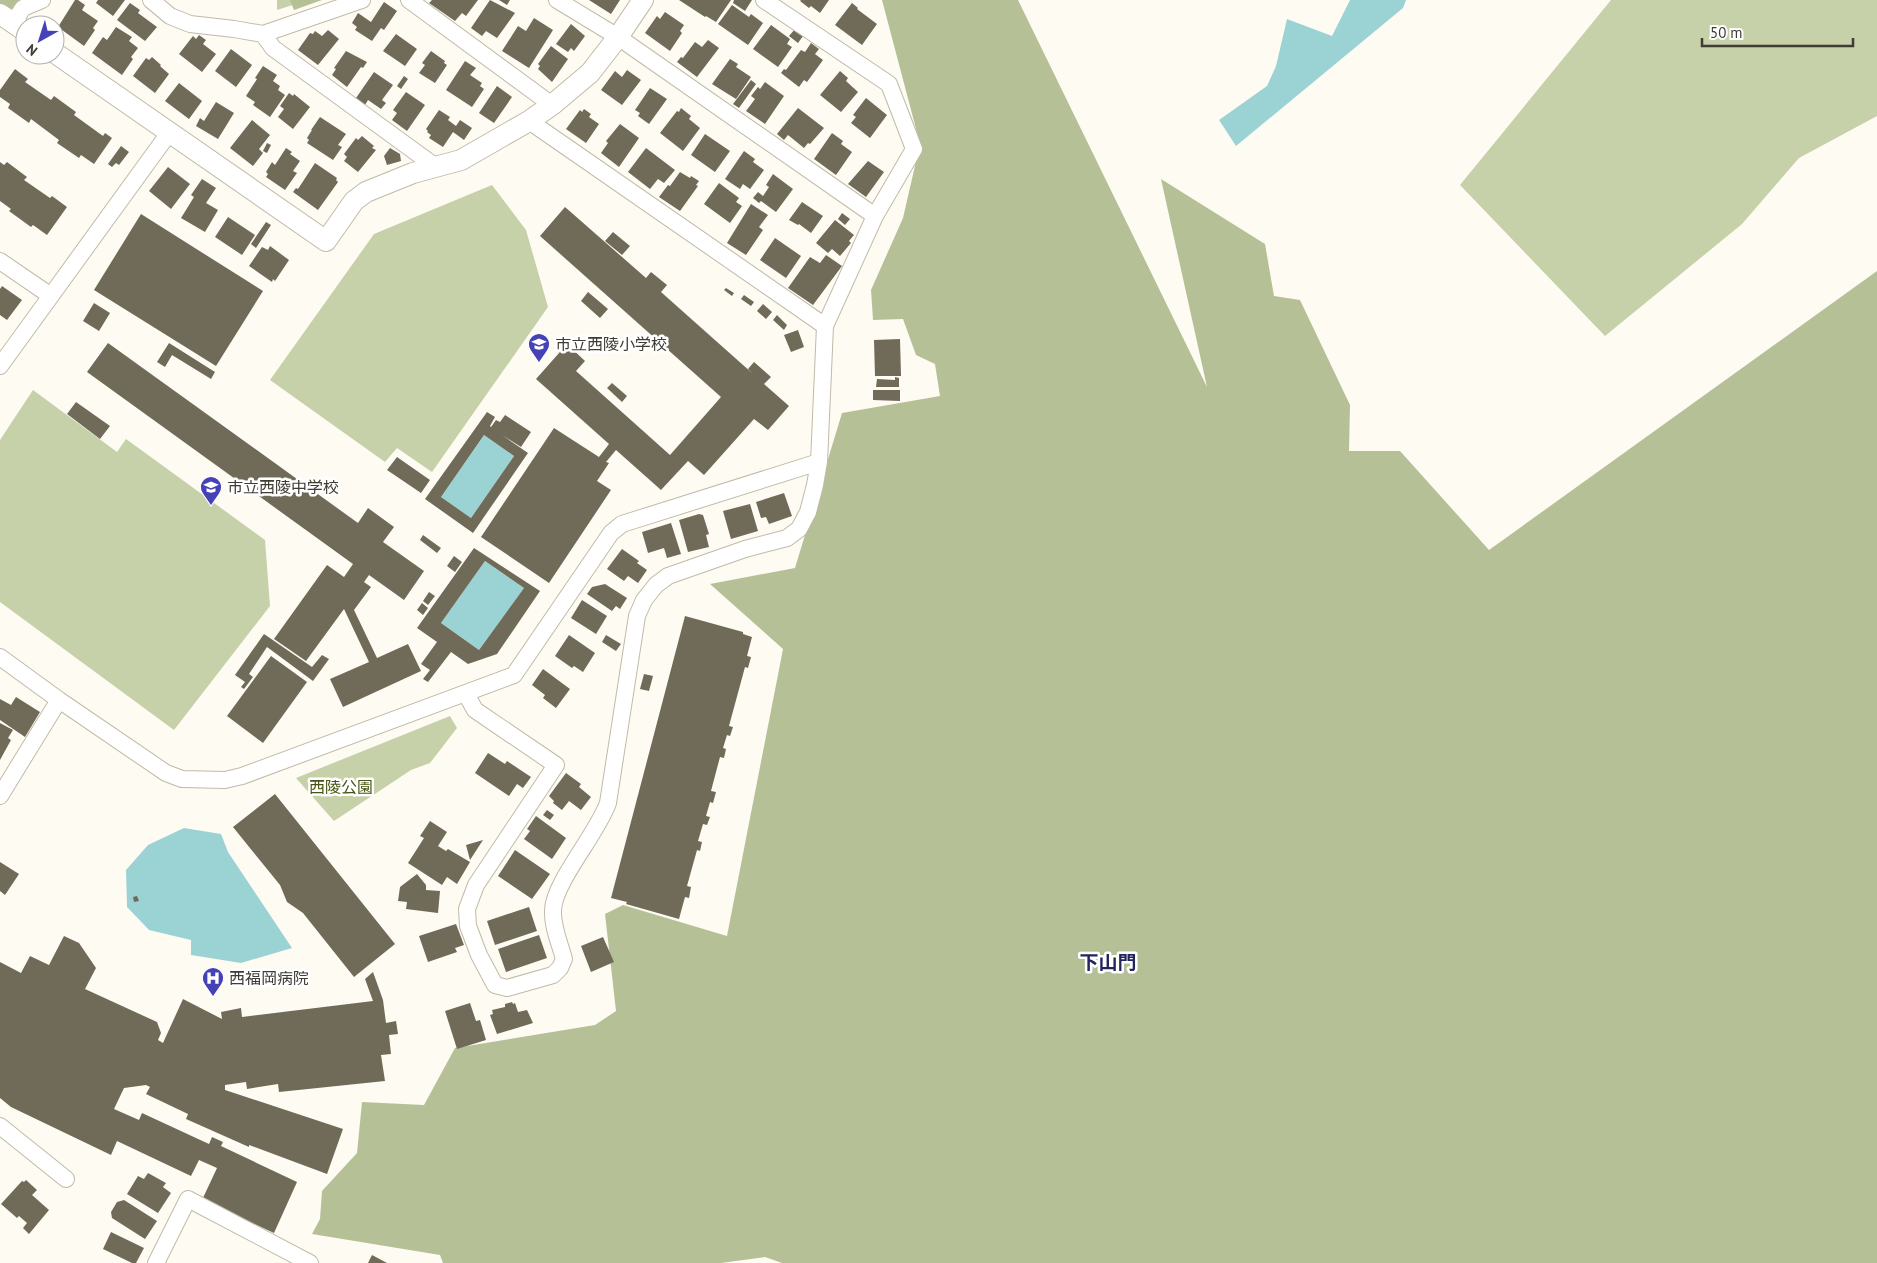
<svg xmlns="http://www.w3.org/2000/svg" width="1877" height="1263" viewBox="0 0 1877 1263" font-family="'PT Sans','Noto Sans JP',sans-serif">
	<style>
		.green { fill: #c6d0a9 }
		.forest { fill: #b6c097 }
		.water { fill: #9bd3d4 }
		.building { fill: #706a58; fill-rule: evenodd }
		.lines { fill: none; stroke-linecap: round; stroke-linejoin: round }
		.minor-casing { stroke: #c1baa7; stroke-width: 18 }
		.tertiary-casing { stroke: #c1baa7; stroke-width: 22 }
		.minor { stroke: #fff; stroke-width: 16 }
		.tertiary { stroke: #fff; stroke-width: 20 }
		.labels { text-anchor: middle; stroke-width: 5; stroke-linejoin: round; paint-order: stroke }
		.poi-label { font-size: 16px; fill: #3f3c34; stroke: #fff; text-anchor: start }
		.park-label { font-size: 16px; fill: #495515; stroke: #fff }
		.quarter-label { font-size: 19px; font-weight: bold; fill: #23245d; stroke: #fff }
	</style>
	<rect width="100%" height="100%" fill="#fefbf3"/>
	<path class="green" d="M277,0H308L277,10Z
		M1611,0H1877V116L1799,158L1742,224L1605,336L1460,185Z
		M492,185L526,230L548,307L432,472L397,448L385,462L270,380L374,234Z
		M33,390L117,452L126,439L265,540L270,606L174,730L0,602V440Z
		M450,716L457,728L430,763L411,770L334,821L296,778Z"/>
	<path class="forest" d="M0,0H29L9,10L0,7Z
		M290,0H322L294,10Z
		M882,0H1018L1207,387L1161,179L1265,244L1274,296L1300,300L1350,405L1349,451H1400L1489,550L1877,271V1263H782L765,1257L721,1263H443L440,1255L312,1234L320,1219L322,1191L357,1153L362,1102L424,1105L455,1048L595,1025L616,1011L605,914L623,905L727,936L783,649L710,584L795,568L842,413L940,396L935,364L916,355L903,319L873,320L871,290L903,218L920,144Z"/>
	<path class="water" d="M1350,0H1406L1403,8L1236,146L1219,120L1267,86L1276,66L1287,19L1332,36Z
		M484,435L514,456L471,518L441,497Z
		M485,561L524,588L479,650L441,623Z
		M184,828L221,834L228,852L292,948L241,963L191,955V940L149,930L127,907L126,870L148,845Z"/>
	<path class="building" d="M75,0H78L85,5L82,10L98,21L93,28L95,30L84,46L58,27Z
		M98,0H125L113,16L96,3Z
		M432,0H478L466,16L462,13L455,21L429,3Z
		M490,0L515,13L497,38L486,31L482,36L471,28Z
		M499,0H510L507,5Z
		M589,0H620L611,14Z
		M679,0H731L716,22L706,16L705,17Z
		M734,0H752L745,11L733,3Z
		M801,0H829L820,13L811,6L809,8L800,1Z
		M384,2L397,11L384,30L381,28L372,41L355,30L357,27L352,23L358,13L371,22Z
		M130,3L140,10L138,13L157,27L145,41L117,20Z
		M852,3L858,8L857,9L877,24L862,45L835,25Z
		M732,5L749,17L751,14L763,23L748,45L718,24Z
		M665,12L684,25L680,31L682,33L670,51L645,33L657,16L660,19Z
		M534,18L553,30L529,68L502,51L518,26L526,31Z
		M571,24L585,36L574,51L571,48L568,52L556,44Z
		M771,25L790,39L787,44L792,47L778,67L753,49Z
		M116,27L132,37L129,41L138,48L131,57L133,59L122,75L92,53L103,37L107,40Z
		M795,29L803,36L798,43L789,36Z
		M328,30L339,39L318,65L298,50L310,33L313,34L315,31L322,36Z
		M396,34L417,49L405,66L383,51Z
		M199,35L206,40L203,44L216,54L202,72L179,54L193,36L196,39Z
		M708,40L719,48L697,77L677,62L681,57L683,58L695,42L702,47Z
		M811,43L819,49L815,54L823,60L807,82L804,80L799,87L781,73L784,69L786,70L801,50L805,52Z
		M551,46L568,59L552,82L538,69L540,66L538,64Z
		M231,49L252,65L236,87L215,71Z
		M346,51L367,62L363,68L361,67L347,87L332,75L336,69L334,68Z
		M431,51L445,61L444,63L447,65L435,83L419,73L425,65L422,63Z
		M152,57L161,65L160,66L169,74L155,93L133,76L146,58L149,60Z
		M730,59L738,64L736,67L751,77L736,99L712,84Z
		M465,61L476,68L470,75L482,83L480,86L484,89L472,107L446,90Z
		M263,66L277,75L273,81L280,86L278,90L285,95L270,117L253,105L255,102L246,96L257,79L255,78Z
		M15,69L28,79L25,82L51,100L54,96L76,112L74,115L103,136L105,133L112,138L94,164L81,155L79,158L57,143L59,140L31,119L29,123L8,108L10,104L0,97V90Z
		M627,70L641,80L622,105L601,90L615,71L622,77Z
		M840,71L848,78L846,81L858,92L841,112L820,95Z
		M374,72L393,85L382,100L386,103L381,109L368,100L365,105L356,98Z
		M404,76L408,79L401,89L397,86Z
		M751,80L756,84L739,108L733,104Z
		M765,82L784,96L765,124L746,111L755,99L751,96L758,87L760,89Z
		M179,83L202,101L189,119L165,101Z
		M497,86L512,97L494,123L479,113Z
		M650,88L667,99L649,124L638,116L640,113L635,110Z
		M406,92L425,105L407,131L392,120L397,113L393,110Z
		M289,93L293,96L294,94L310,107L293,129L278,117L284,109L280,106Z
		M866,98L887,115L870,138L851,123L856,117L853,115Z
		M216,102L234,113L218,139L196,126L200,118L204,121Z
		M681,108L691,116L689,119L700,128L683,151L660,133L677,111L679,112Z
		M798,108L824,128L810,144L808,143L804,148L788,135L784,140L777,134Z
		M584,109L591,114L589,117L599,124L586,143L566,129L580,110L582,112Z
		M439,110L450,117L448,120L456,126L460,120L472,128L464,140L453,132L443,147L429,138L431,135L427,132L428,131L426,129Z
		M320,117L346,134L338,145L342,147L333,160L307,143L309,140L307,138L312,130H311Z
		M252,120L270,135L259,149L263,153L253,166L230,148Z
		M620,124L639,138L619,167L601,153L608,143L606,141Z
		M832,133L843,141L841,144L852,152L836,175L814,159Z
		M705,134L730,151L715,172L691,155Z
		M362,136L374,146L372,148L376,150L358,172L344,161L347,157L344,154L356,138L358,140Z
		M267,143L271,145L267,153L263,151Z
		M121,146L129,152L119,165L116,163L112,167L108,164Z
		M286,148L292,152L290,154L300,161L293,171L297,173L285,190L266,177L268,174L266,172L272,162L275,165Z
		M390,148L400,154L401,161L387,165L384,156Z
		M646,148L675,170L664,183L658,179L650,189L628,172Z
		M744,151L755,159L753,162L764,170L750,189L743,184L740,189L725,179Z
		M868,161L884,172L866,197L848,184Z
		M0,162L4,165L7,162L27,177L24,180L50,198L52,196L67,207L47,235L33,225L31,227L9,211L11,209L0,201Z
		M315,163L337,178L336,180L338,182L318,210L293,192L296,188L298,189Z
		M168,167L190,184L171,209L149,191Z
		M680,172L690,178L691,176L699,181L696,185L698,186L680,211L659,197L668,185L670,186Z
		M773,174L793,189L776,212L761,201L759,203L753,198L758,192L763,196L769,187L766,185Z
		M202,179L216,188L206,203L218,210L205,232L181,218L194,197L191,195Z
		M719,183L739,198L736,202L742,206L730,223L704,204Z
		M802,202L823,216L811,233L799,224L798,225L789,220Z
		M751,204L768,215L759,227L763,230L746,255L727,243Z
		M565,207L646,278L651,272L667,285L661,292L752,373L748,369L754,362L771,377L764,384L789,406L768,430L754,419L704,475L688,461L661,490L616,450L606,462L609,463L597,481L611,490L549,583L481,537L554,428L599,457L609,444L536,379L567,344L585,361L576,371L670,455L721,397L540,236Z
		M842,213L850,219L845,225L838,219Z
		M141,214L263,291L216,366L94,290Z
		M228,217L255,235L242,255L215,237Z
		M835,220L854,235L849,241L851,243L840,256L832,249L828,253L816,243Z
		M266,222L271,225L256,248L251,244Z
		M613,232L630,246L622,255L605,241Z
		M775,238L801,256L786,278L760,260Z
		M270,246L289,260L275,281L273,279L272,282L249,266L262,247L268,250Z
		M826,255L842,266L813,305L788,288L810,257L820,263Z
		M2,286L22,300L7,320L0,315V289Z
		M726,288L734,293L732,296L724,290Z
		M588,292L608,309L600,318L581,301Z
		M744,295L754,302L751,306L741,299Z
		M94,303L110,313L99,331L83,321Z
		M763,304L772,312L766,319L757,311Z
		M777,315L787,325L784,330L773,320Z
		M798,330L804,347L791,352L784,335Z
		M900,339L901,376H875L874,340Z
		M108,343L358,523L368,508L394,527L383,542L424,571L404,600L369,575L364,582L371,587L354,610L377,658L408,644L421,671L343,707L330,679L369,662L344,609L306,661L274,639L327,565L344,577L353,564L87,372Z
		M169,343L215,372L211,379L172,355L165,367L157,362Z
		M895,377L899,378V387H876L877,379L895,380Z
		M612,383L627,396L622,402L607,388Z
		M873,390H900V401L873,400Z
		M76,402L110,426L100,439L67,414Z
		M487,412L495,417L490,426L491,427L496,420L500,422L505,415L531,432L521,447L502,435L528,453L473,533L425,499ZM484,435L514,456L471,518L441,497Z
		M397,457L430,480L421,493L387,470Z
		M784,493L792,516L769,524L766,517L761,518L756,502Z
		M750,504L758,531L731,539L723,511Z
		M699,514L703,515L709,534L706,535L709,547L688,552L679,520Z
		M671,523L681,554L667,558L664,548L648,553L642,532Z
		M423,535L441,548L437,553L420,540Z
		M474,548L540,591L497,654L468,664L451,652L428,682L423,679L430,670L421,664L437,642L417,628ZM485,561L524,588L479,650L441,623Z
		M622,549L639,561L637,563L647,570L638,583L628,576L624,581L607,569Z
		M454,556L462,562L455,572L447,566Z
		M605,584L627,598L620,609L616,606L612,611L587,594L592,587Z
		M429,592L435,596L428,605L423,601Z
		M582,600L607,616L596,634L571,618Z
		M422,603L428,608L423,615L417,610Z
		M685,616L743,632V634L752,637L747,656L751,657L748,668L745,667L729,726L733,727L730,736L727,735L723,748L726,749L724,758L720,757L711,791L716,792L713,803L710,802L706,816L710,817L707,825L703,824L698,841L702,842L700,851L697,850L687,886L691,887L689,898L685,897L679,919L626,904L627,902L611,898Z
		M264,634L312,667L322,655L329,659L313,681L267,647L249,674L253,677L244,689L241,687L245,682L235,675Z
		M569,635L595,653L583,672L574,666L572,668L555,656Z
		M606,635L621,644L616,651L602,642Z
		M271,656L307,682L263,743L227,716Z
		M543,669L570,689L556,708L543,698L545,695L532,685Z
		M644,674L653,676L649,691L640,689Z
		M16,697L40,712L25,737L0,720V699L11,705Z
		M0,723L13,730L8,738L11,740L0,760Z
		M488,753L505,764L507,761L531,777L523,788L517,784L509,796L475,773Z
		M566,773L581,784L579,787L591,797L581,810L569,801L562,810L553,803L554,801L549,796Z
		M275,794L395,944L354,977L303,913L287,902L280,885L233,827Z
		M547,810L554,815L550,820L543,815Z
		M536,816L566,838L552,859L524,839L530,831L527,829Z
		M430,821L447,832L438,846L446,851L448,849L470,862L457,884L447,877L442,885L408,863L424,838L420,836Z
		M483,840L470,860L466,845Z
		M515,850L550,874L532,899L498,876Z
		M0,862L19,874L5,895L0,891Z
		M417,874L426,885V890L440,891L438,913L406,909L407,902L398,901L400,887Z
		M137,896L139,901L134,902L133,897Z
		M529,907L537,931L495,945L487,921Z
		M456,924L464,945L455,948L457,952L428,962L419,936Z
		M539,935L547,958L506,972L498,949Z
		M64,936L79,943L96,968L85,989L157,1022L161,1033L158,1040L163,1043L183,999L222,1019L221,1012L241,1008L242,1017L373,1001L365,979L373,972L383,1000L386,1023L396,1021L398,1034L389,1035L391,1054L381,1055L385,1081L279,1092L278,1084L247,1089L246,1082L225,1085V1090L343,1129L327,1174L249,1145V1147L186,1119L188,1114L146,1094L150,1087L146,1085L124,1088L114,1109L139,1120L142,1113L209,1144L212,1137L223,1142L221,1146L297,1182L274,1233L202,1200L217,1168L199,1160L191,1176L117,1141L111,1155L11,1107L0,1098V962L21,973L30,956L49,965Z
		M603,937L614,962L591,972L581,946Z
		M512,1002L513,1004L515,1003L518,1012L527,1010L533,1023L497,1034L490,1015L493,1014L492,1010L505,1007V1004Z
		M470,1003L476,1021L480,1020L486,1040L457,1049L445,1011Z
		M148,1173L166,1183L163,1187L171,1193L158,1213L127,1194L138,1176L144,1179Z
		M26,1180L37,1190L32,1195L49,1210L29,1234L23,1228L27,1223L19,1216L17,1218L1,1204L22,1181L24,1182Z
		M124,1200L157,1221L145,1239L112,1218L111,1212L117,1202Z
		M111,1232L144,1248L136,1263H132L103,1249Z
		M372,1255L387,1263H368Z"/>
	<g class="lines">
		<g class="minor-casing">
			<path id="minor" d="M151,0L170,16L190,24L234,29L263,34L362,0
				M409,0L552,105
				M557,0L618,37L875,216
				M764,0L889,84L914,149L875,216L825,326
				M13,23L23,8L42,0
				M263,34L273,48L436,167
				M0,261L51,296
				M0,366L169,133
				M0,657L59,700L166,773L182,779L225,780L242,776L514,675L611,533L622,524L819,462L825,326L529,121
				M466,694L475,710L556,765L476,885L467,909L468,926L479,955L495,985L507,988L553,975L560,968L564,959C560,944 552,926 553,910C554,882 597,834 608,803L637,616L644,600L656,585L668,576L745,549L787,538L799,529L808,512L815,485L819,462
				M0,796L59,700
				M0,1126L66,1179
				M156,1263L188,1199L310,1263"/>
		</g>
		<g class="tertiary-casing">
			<path id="tertiary" d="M0,14L25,31
				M55,53L326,241L354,201L366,192L413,173L461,160L529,121L552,105L590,73L618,37L643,0"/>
		</g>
		<use href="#minor" class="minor"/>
		<use href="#tertiary" class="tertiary"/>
	</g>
	<defs>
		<g id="school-pin" transform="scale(1.125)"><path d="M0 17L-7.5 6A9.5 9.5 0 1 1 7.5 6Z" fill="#4542b7" stroke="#fff"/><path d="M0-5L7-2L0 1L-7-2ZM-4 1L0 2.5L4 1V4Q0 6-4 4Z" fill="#fff"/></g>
		<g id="hospital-pin" transform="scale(1.125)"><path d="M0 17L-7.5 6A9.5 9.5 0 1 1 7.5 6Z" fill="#4542b7" stroke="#fff"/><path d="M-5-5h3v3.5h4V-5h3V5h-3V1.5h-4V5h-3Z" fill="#fff"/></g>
	</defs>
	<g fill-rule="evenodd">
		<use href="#school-pin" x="539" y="344"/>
		<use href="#school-pin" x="211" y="487"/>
		<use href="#hospital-pin" x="213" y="978"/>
	</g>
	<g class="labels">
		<g class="poi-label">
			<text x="555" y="350">市立西陵小学校</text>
			<text x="227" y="493">市立西陵中学校</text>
			<text x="229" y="984">西福岡病院</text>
		</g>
		<g class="park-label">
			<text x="341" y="793">西陵公園</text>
		</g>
		<g class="quarter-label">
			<text x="1108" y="969">下山門</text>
		</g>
	</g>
	<g transform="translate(40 40) rotate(219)"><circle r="24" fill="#ffffff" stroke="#b2b1ae"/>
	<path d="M0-4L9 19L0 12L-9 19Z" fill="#4542b7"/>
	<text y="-8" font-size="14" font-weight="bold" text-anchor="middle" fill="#3f3c34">N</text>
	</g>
	<path d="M1702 38v8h151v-8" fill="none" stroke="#3f3c34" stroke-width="2.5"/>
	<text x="1710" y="38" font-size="15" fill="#3f3c34" stroke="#ffffff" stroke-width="4" paint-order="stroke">50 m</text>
</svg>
